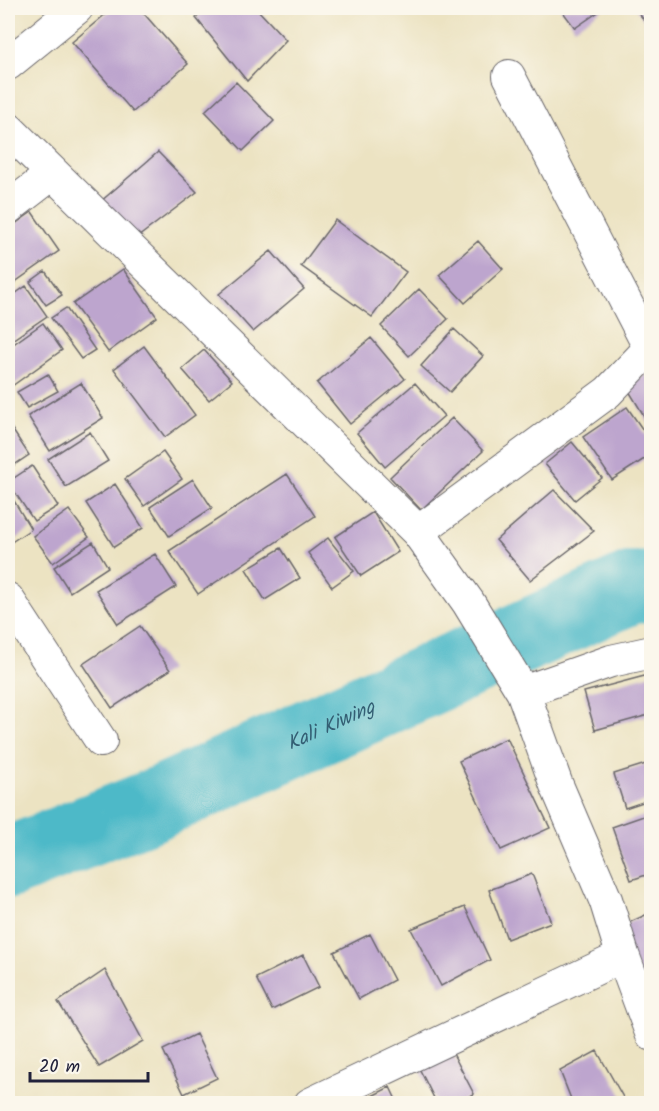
<svg xmlns="http://www.w3.org/2000/svg" width="659" height="1111" viewBox="0 0 659 1111" font-family="Kalam,sans-serif">
	<style>
		.lines { fill: none; stroke-linecap: round; stroke-linejoin: round }
		.river { stroke: #4db9c8; stroke-width: 72 }
		.building { fill: #bda5ce }
		.street-casing { stroke: #69666a; stroke-width: 34 }
		.secondary-casing { stroke: #69666a; stroke-width: 35 }
		.street { stroke: #fff; stroke-width: 32 }
		.secondary { stroke: #fff; stroke-width: 33 }
		.labels { text-anchor: middle; stroke-width: 6; stroke-linejoin: round; paint-order: stroke }
		.water-label { font-size: 20px; font-style: italic; fill: #335e73; stroke: #fbf7ec }
	</style>
	<rect width="100%" height="100%" fill="#fbf7ec"/>
	<filter id="ink" filterUnits="userSpaceOnUse"><feTurbulence type="fractalNoise" baseFrequency=".0167" numOctaves="2"/><feDisplacementMap in="SourceGraphic" scale="12" xChannelSelector="R" yChannelSelector="G"/><feConvolveMatrix kernelMatrix="1 2 1 2 8 2 1 2 1" color-interpolation-filters="sRGB"/></filter>
	<filter id="wash" filterUnits="userSpaceOnUse"><feTurbulence type="fractalNoise" baseFrequency=".008" numOctaves="4" result="noise"/><feDisplacementMap in="SourceGraphic" scale="24" xChannelSelector="R" yChannelSelector="G"/><feGaussianBlur stdDeviation="1.35" result="paint"/><feColorMatrix in="noise" values="0 0 0 0 0 0 0 0 0 0 0 0 0 0 0 0 0 1.4 0 .05"/><feComposite in="paint" operator="in"/></filter>
	<g filter="url(#wash)">
		<rect width="100%" height="100%" fill="#ece3c2"/>
		<g class="lines">
			<path class="river" id="s1" d="M8,863L151,806L633,587L652,588"/>
		</g>
		<g id="blocks">
			<path class="building" d="M113,8H139L188,64L133,112L72,42Z
				M208,8H256L286,40L247,81L196,18Z
				M560,8H604L575,28Z
				M635,8H652V25L649,27Z
				M236,82L274,121L243,151L205,111Z
				M158,152L197,192L134,240L100,202Z
				M32,212L59,251L8,287V229Z
				M335,220L406,272L372,317L301,266Z
				M478,241L503,269L465,303L439,275Z
				M271,251L304,289L253,332L219,294Z
				M123,269L157,317L108,352L73,304Z
				M45,271L62,295L46,305L30,282Z
				M26,286L47,316L9,342L8,299Z
				M419,289L448,319L409,356L381,326Z
				M66,308L95,350L81,359L51,318Z
				M43,323L62,350L12,386L8,380V348Z
				M454,329L483,356L450,392L421,366Z
				M371,338L405,379L350,424L317,383Z
				M144,346L195,415L165,437L114,369Z
				M204,350L232,381L209,400L182,369Z
				M648,373L652,379V429L626,386Z
				M48,374L58,391L27,408L17,392Z
				M81,383L103,418L50,451L28,416Z
				M415,383L444,416L385,467L357,433Z
				M627,407L652,443V454L612,480L583,437Z
				M452,418L483,451L421,510L390,477Z
				M8,423L29,455L8,469Z
				M90,432L108,461L66,487L48,459Z
				M572,442L602,478L575,500L545,464Z
				M163,452L182,479L144,506L125,479Z
				M32,466L58,506L34,521L8,482Z
				M287,474L315,516L198,594L169,551Z
				M193,479L212,508L169,536L150,507Z
				M115,484L143,528L114,547L86,503Z
				M554,490L594,531L530,580L496,540Z
				M8,491L31,529L10,543L8,539Z
				M69,510L89,537L53,563L33,536Z
				M373,512L398,552L361,576L335,537Z
				M328,538L354,571L332,587L308,553Z
				M93,542L108,567L70,592L54,567Z
				M281,548L300,578L265,600L246,569Z
				M155,554L176,587L118,624L96,590Z
				M140,626L170,670L112,708L83,664Z
				M652,674V714L595,730L584,692Z
				M507,738L550,828L501,850L459,761Z
				M652,762V799L625,808L614,774Z
				M652,813V873L631,880L612,827Z
				M532,874L551,922L507,939L489,890Z
				M465,907L490,960L441,986L411,929Z
				M652,912V1002L617,928Z
				M370,934L394,980L359,999L334,952Z
				M303,955L319,987L272,1010L256,978Z
				M105,970L143,1041L99,1067L58,1002Z
				M196,1034L217,1078L184,1094L163,1050Z
				M449,1046L474,1094L456,1104H437L416,1062Z
				M597,1051L624,1099L616,1104H573L560,1071Z
				M390,1087L398,1104H356Z"/>
		</g>
	</g>
	<g filter="url(#ink)">
		<use href="#blocks" fill-opacity="0" stroke="#69666a" stroke-width="1.5"/>
		<g class="lines">
			<g class="street-casing">
				<path id="street" d="M8,64L77,8
					M509,76L649,347
					M8,208L52,174
					M418,532L608,392L652,346
					M8,599L101,741
					M523,692L611,661L652,652
					M310,1104L623,956"/>
			</g>
			<g class="secondary-casing">
				<path id="secondary" d="M8,129L418,532L468,602L523,692L556,784L606,901L623,956L652,1034"/>
			</g>
			<use href="#street" class="street"/>
			<use href="#secondary" class="secondary"/>
		</g>
	</g>
	<g class="labels">
		<g class="water-label">
			<text dy="7" stroke="none"><textPath href="#s1" startOffset="351">Kali Kiwing</textPath></text>
		</g>
	</g>
	<rect width="659" height="1111" fill="none" stroke="#fbf7ec" stroke-width="30"/>
	<path d="M30 1072v9h118v-9" fill="none" stroke="#22223b" stroke-width="3"/>
	<text x="39" y="1072" font-size="18" fill="#22223b" stroke="#fbf7ec" stroke-width="4.5" paint-order="stroke">20 m</text>
</svg>
